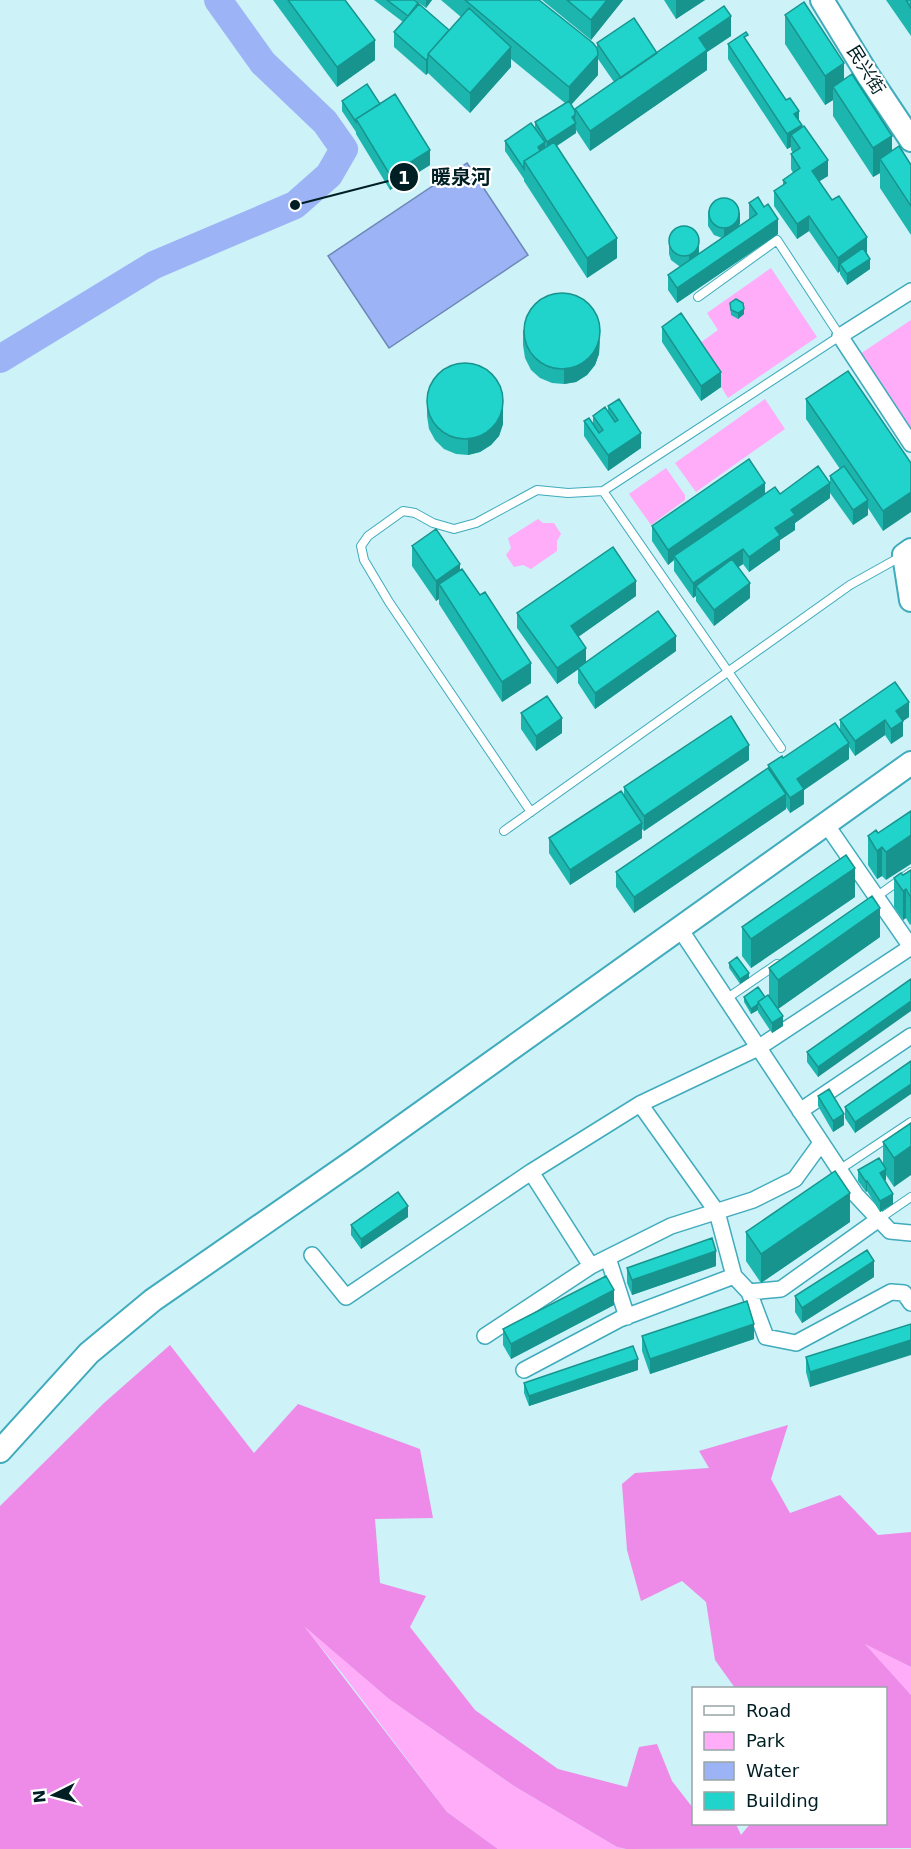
<svg xmlns="http://www.w3.org/2000/svg" width="911" height="1849" viewBox="0 0 911 1849" font-family="'DejaVu Sans','Noto Sans SC',sans-serif">
	<style>
		.green { fill: #ffacf9 }
		.forest { fill: #ee8be8 }
		.water { fill: #9cb4f6; stroke: #6d87b7; stroke-width: 1.5 }
		.lines { fill: none; stroke-linecap: round; stroke-linejoin: round }
		.river { stroke: #9cb4f6; stroke-width: 28 }
		.lane-casing { stroke: #3fabbc; stroke-width: 10 }
		.street-casing { stroke: #3fabbc; stroke-width: 18 }
		.secondary-casing { stroke: #3fabbc; stroke-width: 26 }
		.lane { stroke: #fff; stroke-width: 8 }
		.street { stroke: #fff; stroke-width: 15 }
		.secondary { stroke: #fff; stroke-width: 22 }
		.wall { fill: #1cb6af; fill-rule: evenodd }
		.shaded-wall { fill: #17948e }
		.building { fill: #21d4cb; stroke: #17948e; stroke-width: 1.5 }
		.labels { text-anchor: middle; stroke-width: 4.5; stroke-linejoin: round; paint-order: stroke }
		.street-label { font-size: 18px; fill: #001f24; stroke: #fff }
		.leader { fill: none; stroke: #001f24; stroke-width: 2 }
		.callout-dot { fill: #001f24; stroke: #fff; stroke-width: 2 }
		.mark-label { font-size: 18px; text-anchor: middle; font-weight: bold; fill: #fff }
		.callout-label { font-size: 20px; text-anchor: middle; font-weight: bold; fill: #001f24; stroke: #fff; stroke-width: 4.5; stroke-linejoin: round; paint-order: stroke }
	</style>
	<rect width="100%" height="100%" fill="#cdf2f8"/>
	<path class="green" d="M771,268L817,337L728,398L696,346L718,330L707,313Z
		M911,320V431L860,354Z
		M765,399L785,429L696,492L675,463Z
		M666,468L685,495V500L651,525L629,494Z
		M538,519L543,523H554L561,534L557,541V551L531,569L523,565L514,567L506,555L511,548L508,538Z
		M301,1623L389,1699L514,1786L617,1847L625,1849H498L447,1812L342,1673Z
		M864,1643L911,1667V1695Z"/>
	<path class="forest" d="M170,1345L254,1453L298,1404L420,1449L433,1518L375,1519L380,1583L426,1596L410,1627L475,1710L558,1769L627,1787L639,1747L657,1744L672,1781L693,1808L694,1824H736L741,1835L750,1824H886V1688H735L715,1660L706,1602L682,1581L641,1601L627,1550L622,1484L635,1473L709,1468L699,1451L788,1425L771,1479L790,1513L840,1495L878,1535L911,1532V1667L865,1644L911,1695V1848L626,1849L617,1847L514,1786L389,1699L304,1626L447,1812L498,1849H0V1506L104,1403Z"/>
	<path class="water" d="M467,163L528,255L389,348L328,256Z"/>
	<g class="lines">
		<path class="river" d="M0,359L154,265L295,205L329,175L344,149L325,122L263,63L218,0"/>
		<g class="lane-casing">
			<path id="lane" d="M603,491L781,748
				M531,812L389,602L364,560L361,546L368,536L403,511L415,513L433,523L454,529L476,523L537,490L568,493L603,491L840,336L777,240L698,297
				M504,831L850,585L902,556
				M876,897L911,872
				M726,999L777,964
				M839,1170L911,1122
				M879,1219L911,1197"/>
		</g>
		<g class="street-casing">
			<path id="street" d="M911,291L840,336L911,444
				M680,929L856,1195L890,1231L911,1233
				M640,1104L717,1212L734,1276
				M800,1111L911,1036
				M531,1172L640,1104L758,1048L911,947L826,824
				M312,1255L346,1297L531,1172L591,1266
				M608,1258L627,1317
				M749,1292L766,1337L796,1343L891,1292L904,1293L911,1303
				M485,1336L591,1266L671,1226L753,1200L795,1179L821,1143
				M524,1370L620,1319L734,1276L749,1292L781,1289L879,1219"/>
		</g>
		<g class="secondary-casing">
			<path id="secondary" d="M822,0L869,77L911,140
				M911,550L904,555L911,600
				M0,1451L89,1353L153,1300L358,1158L911,763"/>
		</g>
		<use href="#lane" class="lane"/>
		<use href="#street" class="street"/>
		<use href="#secondary" class="secondary"/>
	</g>
	<path class="wall" d="M273,0H345L375,60L337,87Z
		M374,0H414L418,5L449,30L461,17L441,0H539L597,50V43L657,53L731,36L707,52V70L590,151L576,130V133L557,146L617,258L587,278L524,181V179L505,151V141L535,128V122L565,103L511,59V67L470,113L428,73L426,75L394,47V32L403,22ZM598,59L614,82L575,111L571,105L598,75Z
		M415,0H432L426,8Z
		M542,0H623L591,40Z
		M664,0H705L676,19Z
		M886,0H911V36Z
		M785,15L844,79L892,151L911,165V235L880,188V173L873,177L833,116V100L825,105L785,44Z
		M748,42L799,120L802,128L828,176L819,181L867,252L866,253L870,269L847,285L840,274V271L838,273L809,231L797,239L774,206V191L783,185V180L793,173L791,169V154L793,153L791,150V147L787,149L728,59V44Z
		M342,101L380,104L430,165L390,190L356,134V132L342,111Z
		M749,203L778,234L677,303L668,290V275L681,266H679L671,260L669,254V244L699,254L722,238L714,235L708,226V211L740,223L738,227L749,219Z
		M730,303L744,314L738,319L731,315Z
		M662,327L721,387L701,401L662,342Z
		M523,330L600,341L599,354L595,365L587,375L576,382L564,384L552,383L540,378L531,370L525,358L523,345Z
		M806,399L911,463L883,531L868,508V515L853,525L830,493V498L795,523V530L780,540V550L749,572L743,564L738,567L750,598L714,626L696,601V596L693,598L674,571V560L668,565L652,541V526L765,494H780L830,482V476L840,469L806,419Z
		M427,401L503,424L499,436L491,445L480,452L468,455L456,454L444,449L435,440L429,429L427,416Z
		M608,406L641,448L608,471L584,436V421L593,423V416L608,412Z
		M412,546L460,570L531,683L502,702L439,604V599L436,601L412,566Z
		M636,596L578,637L586,662L676,651L595,709L578,683V669L557,684L517,628V613Z
		M521,713L562,733L536,751L521,729Z
		M909,717L903,721V736L891,744L885,735L855,756L849,747V759L804,790V804L790,813L786,807V809L634,913L616,887V872L768,769V765L840,731V720Z
		M749,760L644,831L642,829V838L570,885L549,853V838L624,795V787Z
		M911,811L886,880L882,876L877,879L868,865V836L878,833Z
		M911,870V924L910,925L906,918L903,920L894,907V878L903,875Z
		M855,897L751,968L742,956V927Z
		M880,937L778,1009L783,1026L772,1033L758,1012V1010L751,1014L744,1002V997L769,996V968Z
		M729,963L749,978L740,984L729,968Z
		M911,979L818,1077L807,1062V1052Z
		M911,1061L855,1133L845,1118V1107Z
		M818,1096L844,1125L833,1132L818,1106Z
		M911,1123L894,1187L886,1175V1180L884,1181L893,1204L880,1212L867,1191L866,1192L858,1181V1170L883,1164V1142Z
		M408,1217L361,1249L351,1235V1225Z
		M850,1222L761,1283L746,1261V1232Z
		M716,1266L632,1295L627,1283V1268Z
		M874,1277L802,1323L795,1312V1296Z
		M614,1305L511,1359L503,1345V1329Z
		M911,1325L810,1387L806,1372V1357Z
		M642,1336L754,1339L650,1374L642,1351Z
		M638,1370L529,1406L524,1393V1383Z"/>
	<path class="shaded-wall" d="M426,0H432L426,8Z
		M607,0H623L591,40V20Z
		M676,0H705L676,19Z
		M731,16V36L707,52V70L590,151V131L699,38Z
		M375,40V60L337,87V67Z
		M511,47V67L470,113V93Z
		M598,55V75L569,107V87Z
		M428,58V73L426,75V60Z
		M844,63V92L833,87V100L825,105V76Z
		M799,111V126L794,114Z
		M575,115L576,133L547,152V142Z
		M802,125V140L791,135V147L787,149V134Z
		M892,136V164L880,159V173L873,177V148Z
		M545,142V152L538,157V147Z
		M430,150V165L390,190V175Z
		M828,160V176L812,186V171Z
		M740,212V223L737,232L724,239V229Z
		M809,216V231L797,239V224Z
		M778,219V234L677,303V288Z
		M867,237V252L843,269L840,264V271L838,273V258Z
		M617,238V258L587,278V258Z
		M699,245V256L689,261V256Z
		M870,259V269L847,285V274Z
		M744,309V314L738,319V313Z
		M600,326L599,354L595,365L587,375L576,382L564,384V369Z
		M721,372V387L701,401V386Z
		M503,396V424L499,436L491,445L480,452L468,455V440Z
		M641,433V448L608,471V455Z
		M765,483V498L674,556V560L668,565V550Z
		M830,483V498L795,523V530L780,540V550L749,572V557L791,510Z
		M911,492V512L883,531V511Z
		M868,500V515L853,525V510Z
		M743,549V564L701,593L696,586V596L693,598V583Z
		M460,564V584H439V599L436,601V581Z
		M636,581V596L571,642V626Z
		M750,583V598L714,626V610Z
		M676,636V651L595,709V693Z
		M586,648V664L557,684V668Z
		M531,663V683L502,702V682Z
		M909,702V717L903,721V736L891,744V729L896,711Z
		M562,718V733L536,751V736Z
		M885,720V735L855,756V741Z
		M849,743V759L804,790V804L790,813V798L797,779Z
		M749,745V760L644,831V816Z
		M786,794V809L634,913V897Z
		M642,823V838L570,885V870Z
		M911,835V864L886,880V852Z
		M882,847V876L877,879V851Z
		M855,868V897L751,968V939Z
		M906,889V918L903,920V891Z
		M910,896H911L910,925Z
		M880,908V937L778,1009V980Z
		M749,973V978L740,984V979Z
		M911,1001V1011L818,1077V1067Z
		M758,1004V1010L751,1014V1009Z
		M783,1016V1026L772,1033V1023Z
		M911,1084V1094L855,1133V1122Z
		M844,1114V1125L833,1132V1121Z
		M911,1146V1175L894,1187V1158Z
		M886,1169V1180L880,1183V1173Z
		M867,1181V1191L866,1192V1182Z
		M850,1193V1222L761,1283V1254Z
		M893,1194V1204L880,1212V1201Z
		M408,1206V1217L361,1249V1239Z
		M716,1251V1266L632,1295V1280Z
		M874,1261V1277L802,1323V1308Z
		M614,1290V1305L511,1359V1344Z
		M754,1324V1339L650,1374V1359Z
		M911,1340V1355L810,1387V1372Z
		M638,1359V1370L529,1406V1396Z"/>
	<path class="building" d="M288,0H345L375,40L337,67Z
		M387,0H414L418,3L408,16Z
		M465,0H539L593,43L597,48L598,55L569,87Z
		M567,0H607L591,20Z
		M906,0H911V8Z
		M804,2L844,63L825,76L785,15Z
		M419,4L449,30L428,54V58L426,60L394,32Z
		M724,6L731,16L699,38L707,50L590,131L575,109Z
		M469,8L511,47L470,93L428,54Z
		M634,18L657,53L621,78L597,43Z
		M746,32L748,35L744,37L786,100L790,98L799,111L794,114L802,125L787,134L728,44Z
		M852,74L892,136L873,148L833,87Z
		M367,84L380,104L356,119V122L342,101Z
		M395,94L430,150L390,175L356,119Z
		M569,101L575,111V115L572,117L576,123L547,142L535,122Z
		M531,123L545,142L538,147L540,151L524,161V169L505,141Z
		M804,126L828,160L812,171L832,200L839,196L867,237L838,258L809,216L797,224L774,191L786,183L783,180L800,168L791,154L800,148L791,135Z
		M554,142L617,238L587,258L524,161Z
		M899,146L911,165V206L880,159Z
		M758,197L764,207L768,204L778,219L677,288L668,275L757,214L749,203Z
		M709 213a15 15 0 1 1 30 0a15 15 0 1 1-30 0Z
		M669 241a15 15 0 1 1 30 0a15 15 0 1 1-30 0Z
		M863,248L870,259L847,274L840,264Z
		M524 331a38 38 0 1 1 76 0a38 38 0 1 1-76 0Z
		M736,299L743,303L744,309L738,313L731,310L730,303Z
		M681,313L721,372L701,386L662,327Z
		M427 401a38 38 0 1 1 76 0a38 38 0 1 1-76 0Z
		M848,371L911,463V492L883,511L806,399Z
		M619,399L641,433L608,455L584,421L589,418L599,433L603,430L593,416L605,407L615,422L618,420L608,406Z
		M749,459L765,483L668,550L652,526Z
		M818,466L830,483L791,510L795,515L775,528L780,535L749,557L743,549L693,583L674,556L775,487L780,494Z
		M844,466L868,500L853,510L830,476Z
		M436,529L460,564L436,581L412,546Z
		M613,547L636,581L571,626L586,648L557,668L517,613Z
		M732,559L750,583L714,610L696,586Z
		M462,569L480,595L485,592L531,663L502,682L439,584Z
		M658,611L676,636L595,693L578,668Z
		M895,682L909,702L896,711L903,721L891,729L885,720L855,741L840,720Z
		M547,696L562,718L536,736L521,713Z
		M731,716L749,745L644,816L624,787Z
		M835,723L849,743L797,779L804,789L790,798L768,765L782,756L783,758Z
		M768,768L786,794L634,897L616,872Z
		M621,791L642,823L570,870L549,838Z
		M911,811V835L886,852L882,847L877,851L868,836L876,830L878,833Z
		M846,855L855,868L751,939L742,927Z
		M911,870V896H910L906,889L903,891L894,878L901,873L903,875Z
		M872,896L880,908L778,980L769,968Z
		M737,957L749,973L740,979L729,963Z
		M911,979V1001L818,1067L807,1052Z
		M758,987L765,997L758,1002V1004L751,1009L744,997Z
		M768,995L783,1016L772,1023L758,1002Z
		M911,1061V1084L855,1122L845,1107Z
		M829,1089L844,1114L833,1121L818,1096Z
		M911,1123V1146L894,1158L883,1142Z
		M879,1158L886,1169L880,1173L893,1194L880,1201L867,1181L866,1182L858,1170Z
		M835,1171L850,1193L761,1254L746,1232Z
		M398,1192L408,1206L361,1239L351,1225Z
		M712,1238L716,1251L632,1280L627,1268Z
		M867,1250L874,1261L802,1308L795,1296Z
		M606,1276L614,1290L511,1344L503,1329Z
		M747,1301L754,1324L650,1359L642,1336Z
		M911,1324V1340L810,1372L806,1357Z
		M633,1346L638,1359L529,1396L524,1383Z"/>
	<g class="labels">
		<g class="street-label">
			<text transform="translate(866 70) rotate(58)" y="6">民兴街</text>
		</g>
	</g>
	<path class="leader" d="M295 205L404 177"/>
	<g class="callout-dot">
		<circle cx="295" cy="205" r="6"/>
		<circle cx="404" cy="177" r="15"/>
	</g>
	<g class="mark-label">
		<text x="404" y="184">1</text>
	</g>
	<g class="callout-label">
		<text x="461" y="184">暖泉河</text>
	</g>
	<rect x="692" y="1687" width="195" height="138" fill="#ffffff" stroke="#99a5a7" stroke-width="1.5"/>
	<rect x="704" y="1706" width="30" height="9" fill="#ffffff" stroke="#99a5a7" stroke-width="1.5"/>
	<text x="746" y="1717" font-size="18" fill="#001f24">Road</text>
	<rect x="704" y="1732" width="30" height="18" fill="#ffacf9" stroke="#99a5a7" stroke-width="1.5"/>
	<text x="746" y="1747" font-size="18" fill="#001f24">Park</text>
	<rect x="704" y="1762" width="30" height="18" fill="#9cb4f6" stroke="#99a5a7" stroke-width="1.5"/>
	<text x="746" y="1777" font-size="18" fill="#001f24">Water</text>
	<rect x="704" y="1792" width="30" height="18" fill="#21d4cb" stroke="#99a5a7" stroke-width="1.5"/>
	<text x="746" y="1807" font-size="18" fill="#001f24">Building</text>
	<g transform="translate(54 1795) rotate(264)" stroke="#ffffff" stroke-width="4.5" paint-order="stroke">
	<path d="M0-4.5L10 22L0 15L-10 22Z" fill="#001f24"/>
	<text y="-9" font-size="16" font-weight="bold" text-anchor="middle" fill="#001f24">N</text>
	</g>
</svg>
